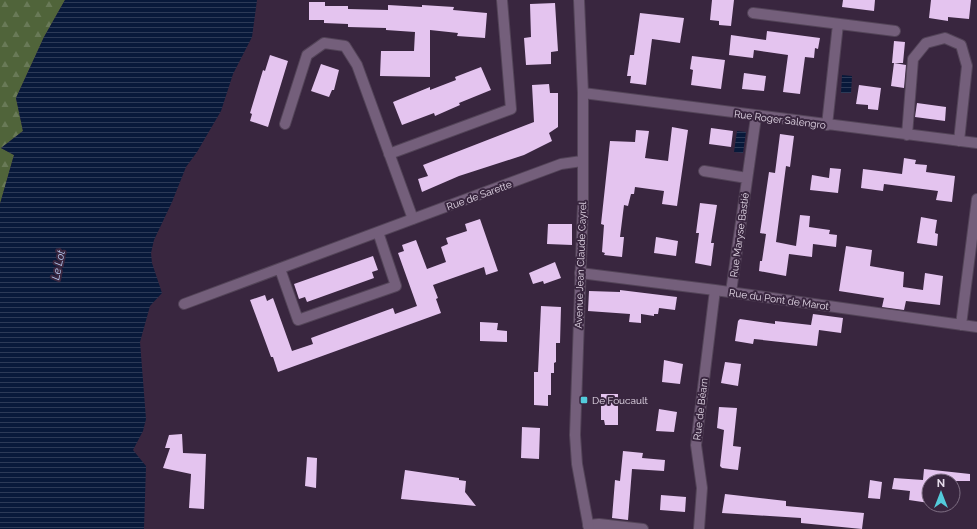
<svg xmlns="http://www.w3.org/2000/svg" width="977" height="529" viewBox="0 0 977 529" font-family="Raleway,sans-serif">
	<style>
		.forest { fill: url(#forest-firs) }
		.water { fill: url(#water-rules) }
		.building { fill: #e4c4ef }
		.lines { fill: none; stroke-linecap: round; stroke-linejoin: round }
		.street-casing { stroke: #534458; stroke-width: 12 }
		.secondary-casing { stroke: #534458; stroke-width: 12 }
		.street { stroke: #745f7b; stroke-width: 10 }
		.secondary { stroke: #745f7b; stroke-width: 10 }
		.poi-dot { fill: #53cbdb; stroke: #39263f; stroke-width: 1.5 }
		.labels { text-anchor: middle; stroke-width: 4; stroke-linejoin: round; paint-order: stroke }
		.street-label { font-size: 10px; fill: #e6dbea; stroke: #39263f }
		.poi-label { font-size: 10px; fill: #e6dbea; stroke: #39263f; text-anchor: start }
		.water-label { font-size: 11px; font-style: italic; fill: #bacff6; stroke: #39263f }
	</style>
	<defs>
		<pattern id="forest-firs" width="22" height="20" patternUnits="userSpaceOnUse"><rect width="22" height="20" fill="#50643a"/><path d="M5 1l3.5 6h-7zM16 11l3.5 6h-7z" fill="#697a57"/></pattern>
		<pattern id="water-rules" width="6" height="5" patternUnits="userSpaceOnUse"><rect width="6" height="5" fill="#08193a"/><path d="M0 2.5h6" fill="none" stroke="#2c3a57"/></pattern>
	</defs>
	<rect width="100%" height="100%" fill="#39263f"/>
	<path class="forest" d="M0,0H65L44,37L16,98L23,131L1,148L14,155L0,204Z"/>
	<path class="water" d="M65,0H257L252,37L233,74L221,111L197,152L186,167L172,202L154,240L151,253L152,263L162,293L150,306L140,342L146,419L143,431L133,450L146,466L144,529H0V204L14,155L1,148L23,131L16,98L44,37Z
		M842,75L852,76L851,93H841Z
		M737,131L746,132L743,153L734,152Z"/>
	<path class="building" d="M712,0H734L731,26L719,25V21L710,20Z
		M843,0H875L874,11L842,7Z
		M931,0H971L969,19L948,17V21L929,18Z
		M309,2H325V6H348V9L388,10V5L422,7V5L454,7L453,10L487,13L485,38L457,36L458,33L430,30V77L380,76L381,51H414L415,32L386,30V28L348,27V24L324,23V20H309Z
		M555,3L558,51L551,52V64L526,65L524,38L531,37L530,4Z
		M640,13L684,18L680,43L652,39L646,85L630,83L631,76H627L630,55H634Z
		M767,31L820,38L818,49L815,48L814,58L805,57L800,94L783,92L788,55L754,50L753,58L729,55L731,35L766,40Z
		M894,41L905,42L903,63H892Z
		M270,55L288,61L268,127L250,121L252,114L250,113L263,70L265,71Z
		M692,56L725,60L721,89L691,85L693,70L690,69Z
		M894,63L906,65L904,88L891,86Z
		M321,64L339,70L334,90H332L329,97L311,91Z
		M481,67L491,90L459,103L460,105L435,116L434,113L402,125L393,102L430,87V90L456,80L455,77Z
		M744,73L766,76L764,91L742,89Z
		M549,84L550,93H558V127L549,133L552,141L524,155L459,176L422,192L418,179L428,176L423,165L534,122L532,85Z
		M859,85L881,88L878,110L868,109V105L856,104Z
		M917,103L946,107L945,121L915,117Z
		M672,127L688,130L677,206L662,204L664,191L635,187L634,194H631L628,206L624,205L620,237H624L622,257L604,255L605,253L602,252L604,225L601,224L610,141L635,142L636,130L649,131L645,158L668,161Z
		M711,128L733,131L731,147L709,144Z
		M780,134L794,136L790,167L786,166L776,242L796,246L800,215L810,216L809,227L830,230L829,234L837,235L836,247L813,244L812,257L789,254L786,276L759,271L760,261H762L766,234L760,233L769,172L775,173Z
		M904,158L916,160L915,164L927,165L926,172L955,176L952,202L936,200L938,191L884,184L883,191L861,188L863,169L902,174Z
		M830,168L841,169L838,193L810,190L812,175L829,178Z
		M700,203L717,205L711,243H714L711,266L695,263L699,233H696Z
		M921,217L937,220L935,233L938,234L937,246L917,243Z
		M480,219L498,271L486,275L484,267L433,285L438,298L436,299L441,313L278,372L273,357H271L267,346L250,300L265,295L267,301L273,298L292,351L313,344L311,338L371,316L393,308L395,314L417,306L398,253L404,251L402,245L416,240L427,269L446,262L441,247L448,244L446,238L467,231L465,224Z
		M548,224H572V245L547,244Z
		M656,237L678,241L676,256L654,253Z
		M846,246L872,250L870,266L904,272L903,287L923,290L925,273L943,276L940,305L906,301L904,310L882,307L884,298L839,291Z
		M373,256L378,270L372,272L374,278L307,302L305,297L299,299L294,284Z
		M555,262L561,278L544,284L543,281L533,284L529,273Z
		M620,290L677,297L675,310L659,308L658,314H654V316L641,314V323L629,322L630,314L588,311L589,291L620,292Z
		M541,306L561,307L560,343H556V362L554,363V373H551V395H548V406L534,405V372H538Z
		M813,314L843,318L841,333L819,330L817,346L754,339L753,344L735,341L738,321L740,319L775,324V321L811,325Z
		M480,322L498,323L497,330L507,331V342L480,341Z
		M664,360L683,364L680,384L662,382Z
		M725,362L741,364L738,386L721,383Z
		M601,394H618V425H605L604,420H601Z
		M719,407L737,408L733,446L741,447L738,470L722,468L720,466L724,430L717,428Z
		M659,409L677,412L674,432L656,431Z
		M522,427L540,428L539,459L521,458Z
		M182,434L183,453L206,454L204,509L189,508L191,474L163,468L170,448H165L169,435Z
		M623,451L643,453L642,458L665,460L664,471L632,469L628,520L612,518L615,480L620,481Z
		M307,457L317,458L316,488L305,486Z
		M924,469L970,474V481H929V503L909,500L910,491L892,489L894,478L923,480Z
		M405,470L459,478V480L466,481L465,492L476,506L401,499Z
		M870,480L882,482L880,499L868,498Z
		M725,494L786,501V506L864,513L862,529L801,523V518L722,513Z
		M661,495L686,497L685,512L660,510Z"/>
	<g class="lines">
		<g class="street-casing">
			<path id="street" d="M753,13L895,31
				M583,93L977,143
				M285,124L307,55L324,43L345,46L357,65L413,219
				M827,125L838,24
				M907,135L913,59L926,43L945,38L961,45L967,66L959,141
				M389,154L511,109L502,0
				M704,171L747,178
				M280,269L298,320L396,286L378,232
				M580,273L715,290L977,327
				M731,292L756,117
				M184,304L561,164L582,161
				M961,325L977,199
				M588,525L599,524L643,529
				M699,529L702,488L696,445L715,290"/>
		</g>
		<g class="secondary-casing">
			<path id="secondary" d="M579,0L583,93V204L575,435L577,464L589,529"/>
		</g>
		<use href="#street" class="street"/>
		<use href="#secondary" class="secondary"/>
	</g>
	<rect class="poi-dot" x="580" y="396" width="8" height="8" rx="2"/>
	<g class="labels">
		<g class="street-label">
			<text transform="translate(780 119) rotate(7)" y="4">Rue Roger Salengro</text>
			<text transform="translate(479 195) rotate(-20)" y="4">Rue de Sarette</text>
			<text transform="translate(739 235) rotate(-82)" y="4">Rue Maryse Bastié</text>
			<text transform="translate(580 265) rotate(-88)" y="4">Avenue Jean Claude Cayrel</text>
			<text transform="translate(779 299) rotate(8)" y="4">Rue du Pont de Marot</text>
			<text transform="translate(700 409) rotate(-83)" y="4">Rue de Béarn</text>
		</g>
		<g class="poi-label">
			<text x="592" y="404">De Foucault</text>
		</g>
		<g class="water-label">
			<text transform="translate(58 265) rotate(-79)" y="4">Le Lot</text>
		</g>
	</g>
	<g transform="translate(941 493)"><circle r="19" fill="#39263f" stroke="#7e6e83"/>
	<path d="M0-3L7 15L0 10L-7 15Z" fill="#53cbdb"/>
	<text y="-6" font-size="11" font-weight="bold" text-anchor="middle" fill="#e6dbea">N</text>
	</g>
</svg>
